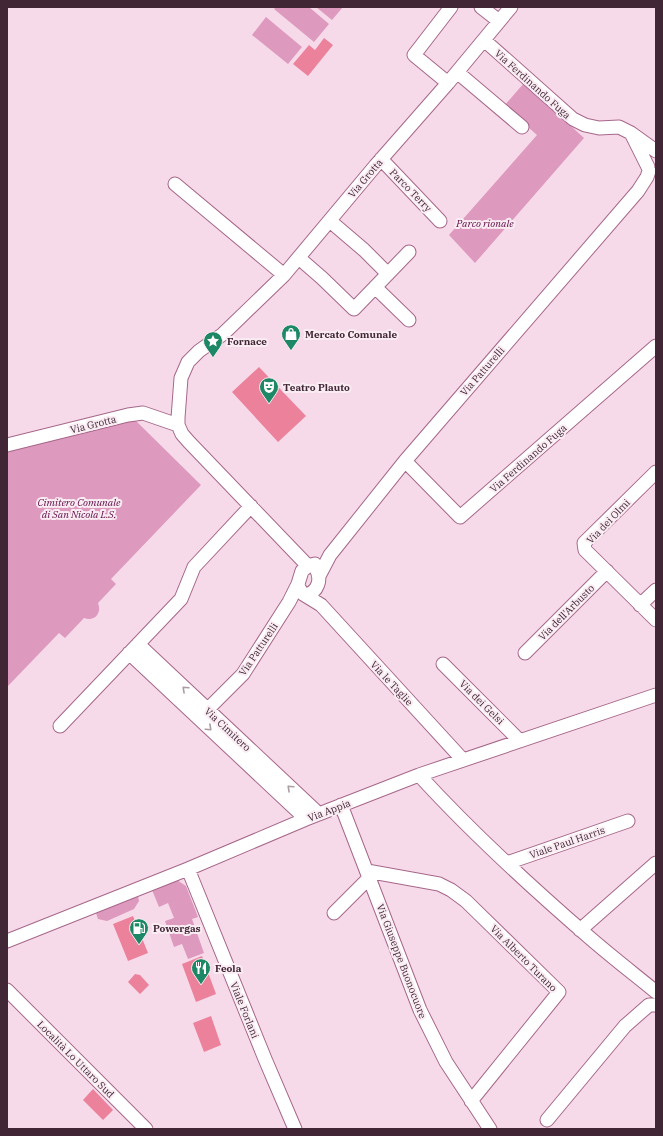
<svg xmlns="http://www.w3.org/2000/svg" width="663" height="1136" viewBox="0 0 663 1136" font-family="'IBM Plex Serif',serif">
	<style>
		.green { fill: #dd99be }
		.building { fill: #ec819b }
		.lines { fill: none; stroke-linecap: round; stroke-linejoin: round }
		.minor-casing { stroke: #a6678a; stroke-width: 15 }
		.minor { stroke: #fff; stroke-width: 13 }
		.oneway { stroke: #aa9da4 }
		.labels { text-anchor: middle; stroke-width: 4; stroke-linejoin: round; paint-order: stroke }
		.street-label { font-size: 10px; fill: #412635; stroke: #faecf3 }
		.park-label { font-size: 10px; font-style: italic; fill: #5f0843; stroke: #faecf3 }
		.poi-label { font-size: 10px; font-weight: bold; fill: #412635; stroke: #faecf3; text-anchor: start }
	</style>
	<rect width="100%" height="100%" fill="#f7dae9"/>
	<path class="green" d="M276,7H309L329,24L314,42L274,9Z
		M316,7H343L332,20Z
		M266,17L302,47L288,64L252,35Z
		M524,83L584,138L475,263L449,235L537,135L504,106Z
		M134,419L201,485L111,579L116,584L98,603C102,613 95,622 84,618L65,638L59,633L7,687V451Z
		M177,880L186,886L198,917L192,919L204,953L188,959L182,944L174,947L165,921L174,918L168,903L159,907L152,890Z
		M138,896L139,901L134,909L107,921L98,919L96,913Z"/>
	<path class="building" d="M324,38L333,45L308,76L293,64L309,45L315,50Z
		M259,367L306,416L278,442L232,392Z
		M133,916L148,953L128,961L113,924Z
		M202,956L216,994L196,1002L182,964Z
		M135,974L140,975L149,985L140,994L128,982Z
		M211,1016L221,1045L204,1052L193,1023Z
		M93,1089L113,1110L103,1120L83,1100Z"/>
	<g class="lines">
		<g class="minor-casing">
			<path id="minor" d="M481,7L499,21
				M484,40L573,119L585,125L599,128L619,127L631,133L656,151
				M457,72L522,127
				M448,83L414,55L451,7
				M632,135L648,167
				M381,159L440,221
				M175,184L284,275
				M330,221L364,250L388,274
				M299,258L322,278L354,309L409,252
				M375,287L409,320
				M7,445L128,415L143,413L178,425
				M405,461L460,517L656,346
				M656,472L584,543L585,550L656,620
				M308,566L189,442L182,434L178,425V418L181,378L188,362L199,351L223,334L284,275L376,165L448,83L511,7
				M319,576L330,555L405,461L638,191L647,177L649,171
				M298,584L299,588L303,594L321,605L463,760
				M306,595C318,592 322,579 316,569
				M640,605L656,590
				M138,644L319,814
				M129,653L306,819
				M525,653L607,571
				M443,664L520,741
				M207,710L243,674L289,602L298,584L302,571L308,566L315,564
				M60,726L181,599L194,567L251,506
				M419,775C472,833 531,887 590,938C612,957 634,974 656,992
				M341,805L420,1010L446,1062L490,1129
				M507,863L628,821
				M188,869L265,1059L295,1129
				M367,871L439,884L451,890L466,901L559,992L471,1101
				M334,913L369,878
				M580,930L656,863
				M7,941L188,869L306,819L419,775L656,695
				M7,990L146,1129
				M547,1120L625,1026L649,1005H656"/>
		</g>
		<use href="#minor" class="minor"/>
	</g>
	<defs><path id="oneway-chevron" d="M-2-3.5L2.5 0L-2 3.5" fill="none" stroke-width="1.6" stroke-linecap="round" stroke-linejoin="round"/></defs>
	<g class="oneway">
		<use href="#oneway-chevron" transform="translate(185 689) rotate(-137)"/>
		<use href="#oneway-chevron" transform="translate(209 728) rotate(43)"/>
		<use href="#oneway-chevron" transform="translate(290 788) rotate(-137)"/>
	</g>
	<defs>
		<g id="shop-pin" transform="scale(1)"><path d="M0 17L-7.5 6A9.5 9.5 0 1 1 7.5 6Z" fill="#1d8865" stroke="#faecf3"/><path d="M-5-2.5h2.3a2.7 3.5 0 0 1 5.4 0H5L5.5 6h-11ZM-1.5-2.5h3a1.5 2.3 0 0 0-3 0Z" fill="#fff"/></g>
		<g id="sight-pin" transform="scale(1)"><path d="M0 17L-7.5 6A9.5 9.5 0 1 1 7.5 6Z" fill="#1d8865" stroke="#faecf3"/><path d="M0-6L1.8-2.2L6-1.7L2.9 1.2L3.7 5.4L0 3.3L-3.7 5.4L-2.9 1.2L-6-1.7L-1.8-2.2Z" fill="#fff"/></g>
		<g id="theatre-pin" transform="scale(1)"><path d="M0 17L-7.5 6A9.5 9.5 0 1 1 7.5 6Z" fill="#1d8865" stroke="#faecf3"/><path d="M-5-5.5Q0-4 5-5.5V0Q5 5 0 6Q-5 5-5 0ZM-3.3-2.5H-1v1.5H-3.3ZM1-2.5H3.3v1.5H1ZM-2.8 1Q0 5.5 2.8 1Z" fill="#fff"/></g>
		<g id="fuel-pin" transform="scale(1)"><path d="M0 17L-7.5 6A9.5 9.5 0 1 1 7.5 6Z" fill="#1d8865" stroke="#faecf3"/><path d="M-5.5-6h7V0h2V4h1.3V-2.5L3-4.5l.8-.8L6-3V5H2.5V1h-1V6h-7ZM-4.2-4.7v3.2H.2V-4.7Z" fill="#fff"/></g>
		<g id="restaurant-pin" transform="scale(1)"><path d="M0 17L-7.5 6A9.5 9.5 0 1 1 7.5 6Z" fill="#1d8865" stroke="#faecf3"/><path d="M-5-6h1v4h1v-4h1v4h1v-4h1v5L-1.5 .5V6h-2V.5L-5-1ZM5-6V6H3V1.5H1.5Q1.5-4 5-6Z" fill="#fff"/></g>
	</defs>
	<g fill-rule="evenodd">
		<use href="#shop-pin" x="291" y="334"/>
		<use href="#sight-pin" x="213" y="341"/>
		<use href="#theatre-pin" x="269" y="387"/>
		<use href="#fuel-pin" x="139" y="928"/>
		<use href="#restaurant-pin" x="201" y="968"/>
	</g>
	<g class="labels">
		<g class="street-label">
			<text transform="translate(533 84) rotate(42)" y="4">Via Ferdinando Fuga</text>
			<text transform="translate(365 178) rotate(-50)" y="4">Via Grotta</text>
			<text transform="translate(411 190) rotate(46)" y="4">Parco Terry</text>
			<text transform="translate(482 371) rotate(-49)" y="4">Via Patturelli</text>
			<text transform="translate(93 424) rotate(-14)" y="4">Via Grotta</text>
			<text transform="translate(528 458) rotate(-41)" y="4">Via Ferdinando Fuga</text>
			<text transform="translate(608 521) rotate(-46)" y="4">Via dei Olmi</text>
			<text transform="translate(566 612) rotate(-45)" y="4">Via dell'Arbusto</text>
			<text transform="translate(258 649) rotate(-56)" y="4">Via Patturelli</text>
			<text transform="translate(392 683) rotate(47)" y="4">Via le Taglie</text>
			<text transform="translate(482 702) rotate(45)" y="4">Via dei Gelsi</text>
			<text transform="translate(228 729) rotate(43)" y="4">Via Cimitero</text>
			<text transform="translate(329 810) rotate(-21)" y="4">Via Appia</text>
			<text transform="translate(567 842) rotate(-19)" y="4">Viale Paul Harris</text>
			<text transform="translate(524 958) rotate(45)" y="4">Via Alberto Turano</text>
			<text transform="translate(402 961) rotate(69)" y="4">Via Giuseppe Buonocuore</text>
			<text transform="translate(245 1010) rotate(68)" y="4">Viale Forlani</text>
			<text transform="translate(76 1059) rotate(45)" y="4">Località Lo Uttaro Sud</text>
		</g>
		<g class="park-label">
			<text x="485" y="227">Parco rionale</text>
			<text x="79" y="506">Cimitero Comunale<tspan x="79" dy="12">di San Nicola L.S.</tspan></text>
		</g>
		<g class="poi-label">
			<text x="305" y="338">Mercato Comunale</text>
			<text x="227" y="345">Fornace</text>
			<text x="283" y="391">Teatro Plauto</text>
			<text x="153" y="932">Powergas</text>
			<text x="215" y="972">Feola</text>
		</g>
	</g>
	<rect width="663" height="1136" fill="none" stroke="#412635" stroke-width="16"/>
</svg>
